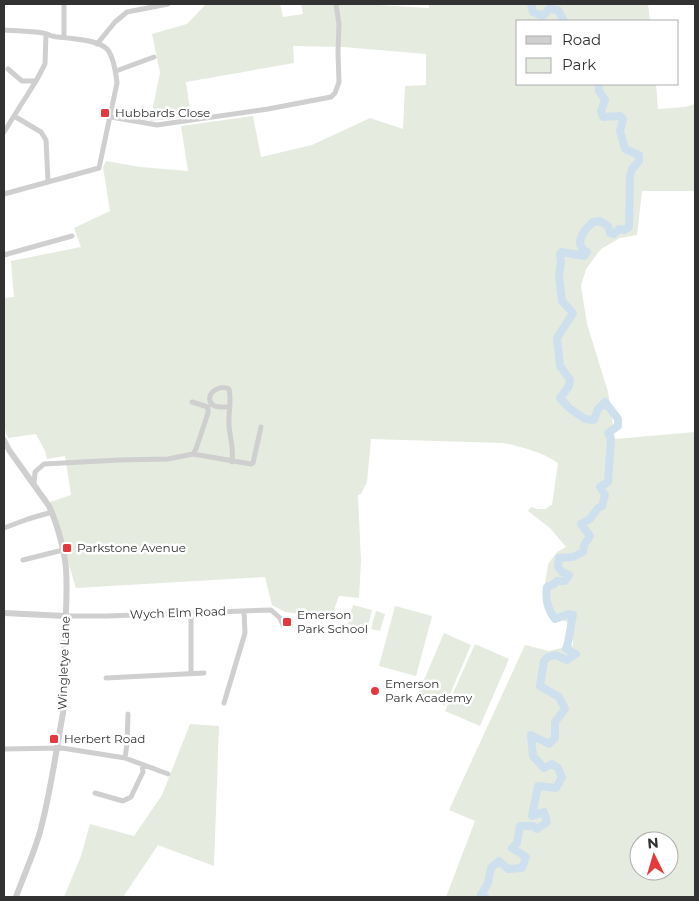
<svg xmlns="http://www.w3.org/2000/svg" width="699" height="901" viewBox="0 0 699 901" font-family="Montserrat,sans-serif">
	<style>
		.green { fill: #e5ebde; fill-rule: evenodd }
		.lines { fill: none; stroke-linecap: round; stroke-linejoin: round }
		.river { stroke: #cee0ee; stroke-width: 8 }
		.minor { stroke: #cfcfcf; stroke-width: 5 }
		.tertiary { stroke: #cfcfcf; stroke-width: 6 }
		.poi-dot { fill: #e5393d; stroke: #fff; stroke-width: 2 }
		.labels { text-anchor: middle; stroke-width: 5; stroke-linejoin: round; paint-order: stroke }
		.poi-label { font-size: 12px; fill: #323232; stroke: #fff; text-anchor: start }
		.street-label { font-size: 12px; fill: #323232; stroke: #fff }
	</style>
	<rect width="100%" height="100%" fill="#fff"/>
	<path class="green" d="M206,4H280L283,17L303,14L301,4H378V5L429,8V4H648L650,21H518V84H656L658,109L685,107L695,104V191H642L637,235L620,238L601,249L586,269L581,286L587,324L608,392L615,439L695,432V897H446L475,821L449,810L525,645L549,651L573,645V624L556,618L547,606L544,591L548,564L557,552L566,547L550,528L528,511L531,507L537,509H546L549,506L552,505L558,463C542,452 522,447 503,443L371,439L367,482L361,494L358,495L361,561L359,598L339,596L331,618L285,612L272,605L265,577L76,588L50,502L71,495L65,456L47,459L45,451L36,434L8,438L4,427V298L14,297L11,261L81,247L74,228L110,211L103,167L106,161L140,167L188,171L181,126L253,116L261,157L312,145L370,118L403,129L405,86L426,85V54L343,47L293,46L294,63L186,82L191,117L150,121L160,73L152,34L187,24ZM639,841H669V871H639Z
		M353,605L372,610L367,629L348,624Z
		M395,606L432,616L416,676L379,666Z
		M376,611L385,614L380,631L371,629Z
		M444,633L471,645L445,706L418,694Z
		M475,644L509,659L480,726L445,711Z
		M190,724L219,726L214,866L158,845L123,897H64L81,856L90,824L134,836L162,795Z"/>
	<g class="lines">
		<path class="river" d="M531,4L533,12L543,16L549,9L558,10L564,21
			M485,897L481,895L488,883L491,868L499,861L508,869L522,868L526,857L512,848L517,843L520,826H533L537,829L547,822L544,812L532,816L538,786L556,788L562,777L558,768L552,764L544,768L533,756L531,735L549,744L555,738V722L565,709L559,697L540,686L544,661L548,657L555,655L567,660L576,654L566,649C570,638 570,627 573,615L569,614L555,619C547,609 545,599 547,587L554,584L557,581H565L569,575L562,572L558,567L559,558L573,557L583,552L584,545L590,536L581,524L590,519L598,508L602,506L605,495L600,487L608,482L611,439L608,433L618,426V419L605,402L598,409L594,420L585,419L569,408L560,398L569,386L570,380L560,366L557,338L573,313L562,301L559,276L561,262L560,254L562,252L584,256L587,252C572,244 585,229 593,222L600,221L608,226L610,233L614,234L619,229L624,230L629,227L630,176L632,169L639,161V155L625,149L620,131L623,119L620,116L603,117L601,111L605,100L599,91V84"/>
		<path class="minor" d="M4,30C17,31 30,31 43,33C48,34 53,37 58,37C70,38 99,40 107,49C113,56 116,74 117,83L99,168L4,194
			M64,36V4
			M97,44L115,22L127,12L168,4
			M8,69L22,81H36
			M116,71L154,57
			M14,116L41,132L46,140L48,182
			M111,117L157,125L268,109L331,97L335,93L339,82L338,53L339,24L336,4
			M4,132L36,81L45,64L46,34
			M4,255L72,236
			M229,407C225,407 217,408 213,405C203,397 217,383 229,389C232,401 228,413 229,425C230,439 234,448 232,462
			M193,454L251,464L253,463L261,427
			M34,484L35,472L44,464L119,460L168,459L193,454L196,449L208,413V407L192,402
			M4,528L28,519L52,512
			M23,560L63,550
			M65,616H107L271,610L280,618L283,625
			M191,673V613
			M106,678L204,673
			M224,703L245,633L244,611
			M4,749L62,748L125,758L168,774
			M125,758L127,744L128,714
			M95,793L123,801L131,797L143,772L142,765"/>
		<path class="tertiary" d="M4,440L9,450L49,506C57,523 64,549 66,568C68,596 65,624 64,652C63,673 64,693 63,713C56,751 51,790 41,828C35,852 24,874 16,897
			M4,613L65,616"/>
	</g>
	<g class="poi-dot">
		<rect x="100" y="108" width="10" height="10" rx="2.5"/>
		<rect x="62" y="543" width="10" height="10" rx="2.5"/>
		<rect x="282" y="617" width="10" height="10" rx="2.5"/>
		<circle cx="375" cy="691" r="5"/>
		<rect x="49" y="734" width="10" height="10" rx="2.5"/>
	</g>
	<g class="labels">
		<g class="poi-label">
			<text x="115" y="117">Hubbards Close</text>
			<text x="77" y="552">Parkstone Avenue</text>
			<text x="297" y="619">Emerson<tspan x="297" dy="14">Park School</tspan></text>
			<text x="385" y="688">Emerson<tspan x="385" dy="14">Park Academy</tspan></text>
			<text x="64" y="743">Herbert Road</text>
		</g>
		<g class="street-label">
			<text transform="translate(178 613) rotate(-2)" y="4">Wych Elm Road</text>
			<text transform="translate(64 663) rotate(-88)" y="4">Wingletye Lane</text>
		</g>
	</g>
	<rect width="699" height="901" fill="none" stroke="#323232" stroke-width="10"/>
	<rect x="516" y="20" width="162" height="65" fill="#ffffff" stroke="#adadad"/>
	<rect x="526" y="36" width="25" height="8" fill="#cfcfcf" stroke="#adadad"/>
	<text x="562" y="45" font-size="15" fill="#323232">Road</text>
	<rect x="526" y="58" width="25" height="15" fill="#e5ebde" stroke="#adadad"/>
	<text x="562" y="70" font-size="15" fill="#323232">Park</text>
	<g transform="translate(654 856) rotate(355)"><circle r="24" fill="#ffffff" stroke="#adadad"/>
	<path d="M0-4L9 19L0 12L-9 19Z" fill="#e5393d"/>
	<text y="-8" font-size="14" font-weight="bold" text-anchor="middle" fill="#323232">N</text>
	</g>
</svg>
